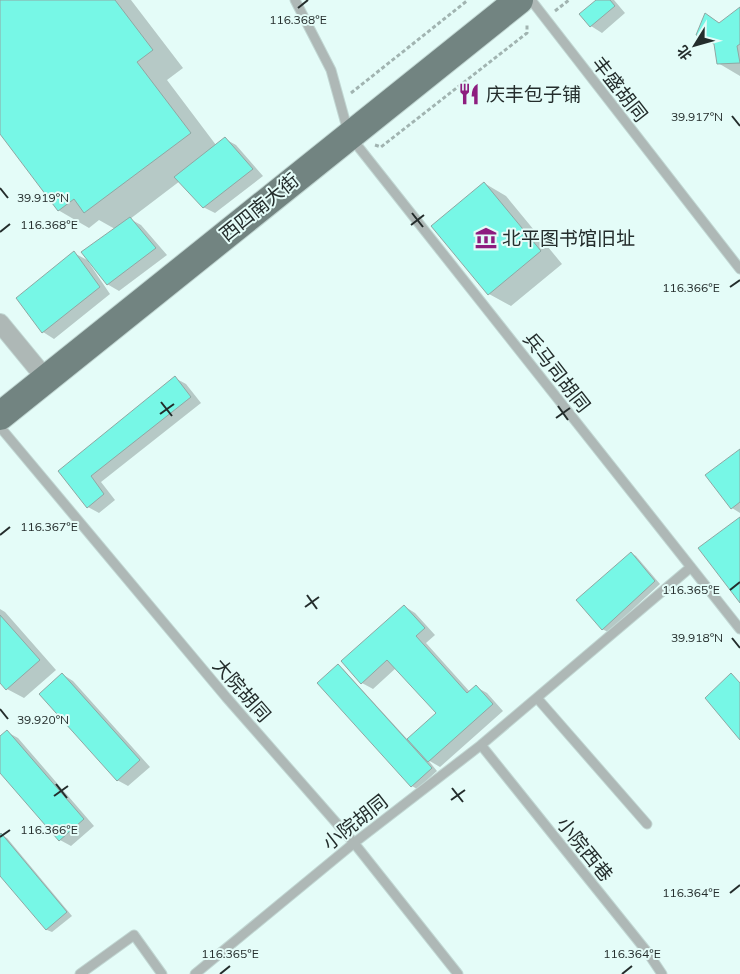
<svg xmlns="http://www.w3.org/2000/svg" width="740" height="974" viewBox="0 0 740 974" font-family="Mulish,'Noto Sans SC',sans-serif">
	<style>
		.shadow { fill: #0003 }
		.building { fill: #77f7e6; stroke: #90a7a3 }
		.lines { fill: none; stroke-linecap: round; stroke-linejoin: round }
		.lane-casing { stroke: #c1d7d3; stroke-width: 11 }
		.street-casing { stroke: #c1d7d3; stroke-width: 20 }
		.primary-casing { stroke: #c1d7d3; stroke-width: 30 }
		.path { stroke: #a1b4b1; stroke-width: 3; stroke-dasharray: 4 2.5; stroke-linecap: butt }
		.lane { stroke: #aeb8b6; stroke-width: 9 }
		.street { stroke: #aeb8b6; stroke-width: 18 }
		.primary { stroke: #728481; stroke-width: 28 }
		.ticks { fill: none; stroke: #242d2c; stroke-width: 2 }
		.labels { text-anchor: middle; stroke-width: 4; stroke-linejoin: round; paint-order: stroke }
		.street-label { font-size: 19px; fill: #242d2c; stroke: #e4fcf8 }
		.poi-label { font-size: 19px; fill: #242d2c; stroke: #e4fcf8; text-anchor: start }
		.ticks-label { font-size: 12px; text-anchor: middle; fill: #242d2c; stroke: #e4fcf8; stroke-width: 4; stroke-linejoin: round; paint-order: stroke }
	</style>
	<rect width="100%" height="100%" fill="#e4fcf8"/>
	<path class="shadow" d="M0,0H131L183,68L167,80L216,145L225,139L236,145L263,176L215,213L203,207L180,181L130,219L141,225L167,255L119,291L107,284L115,229L99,220L89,228L58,210L0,132Z
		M598,0H614L625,13L602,33L591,26Z
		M740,8V76L718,63L716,45L706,15L721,24Z
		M484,183L506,196L562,264L511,306L489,294Z
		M74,253L87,260L110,294L54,339L43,332L17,298Z
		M175,378L186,384L201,403L101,482L115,500L99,513L88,507L60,472Z
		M740,450V513L732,508Z
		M631,553L636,556L660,584L608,632L602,629Z
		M404,606L415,613L435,635L426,643L470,692L476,687L487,693L503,711L440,767L428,760L437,771L417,789L412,786L338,666L343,669L408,740L437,714L396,668L373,689L362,683Z
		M0,609L5,612L56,670L24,698L7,689L0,681Z
		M62,674L73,681L150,767L128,786L117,780Z
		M7,732L18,738L94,826L71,846L60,840L0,771V738Z
		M1,835L7,838L72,916L52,932L47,930L0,874V836Z"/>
	<path class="building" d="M0,0H115L153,50L137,62L191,133L84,213L74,199L58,211L0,134Z
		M596,0H610L615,6L590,27L579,14Z
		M740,7V44L737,46L740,63L717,64L714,44L696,35L705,13L719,23Z
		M225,137L253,169L203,208L174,177Z
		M484,182L541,251L488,295L431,226Z
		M130,217L156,248L107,285L81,252Z
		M74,251L100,287L42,333L16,298Z
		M175,376L191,397L91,476L104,494L87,508L58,471Z
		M740,449V502L731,509L705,475Z
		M740,517V603L698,548Z
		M631,552L655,581L602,630L576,600Z
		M404,605L425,628L416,636L467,693L476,685L493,704L428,762L407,739L436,713L387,660L361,684L341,661Z
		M0,615L40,660L6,690L0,683Z
		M338,664L432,768L411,787L317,683Z
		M62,673L140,760L117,781L39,694Z
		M731,673L740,683V740L705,698Z
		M7,730L84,819L59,841L0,773V736Z
		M1,833L67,912L46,930L0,876V834Z"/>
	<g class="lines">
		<g class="lane-casing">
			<path id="lane" d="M295,0L331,70L349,135L740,629
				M531,0L740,269
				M0,427L226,697L354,843L458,974
				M537,698L647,824
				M481,745L648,953L662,974
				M80,974L134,935L162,974
				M195,974L354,843L481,745L691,567"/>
		</g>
		<g class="street-casing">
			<path id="street" d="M0,323L46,379"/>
		</g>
		<g class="primary-casing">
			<path id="primary" d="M0,416L519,0"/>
		</g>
		<path class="path" d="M555,11L569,0
			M351,93L468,0
			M375,145L381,147L527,33V23"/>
		<use href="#lane" class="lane"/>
		<use href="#street" class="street"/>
		<use href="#primary" class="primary"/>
	</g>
	<path class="ticks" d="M298,8L308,0M732,116L740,126M0,188L8,198M412,213L423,227M411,225L424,215M0,232L10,224M730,287L740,280M161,402L172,416M558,406L568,420M160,414L174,404M556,418L570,408M0,535L10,527M730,590L740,582M307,595L317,609M305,607L319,597M732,638L740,648M0,709L8,719M56,784L67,798M452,788L463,802M54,796L68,786M451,800L465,790M0,837L10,830M730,893L740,885M220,974L230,966M622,974L632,966"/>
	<defs>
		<g id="restaurant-bare" transform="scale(1.725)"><path d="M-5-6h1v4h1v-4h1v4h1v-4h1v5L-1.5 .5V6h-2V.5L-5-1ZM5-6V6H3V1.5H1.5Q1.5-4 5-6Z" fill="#8d1d7f" stroke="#e4fcf8" stroke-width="2.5" paint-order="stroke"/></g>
		<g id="museum-bare" transform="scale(1.725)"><path d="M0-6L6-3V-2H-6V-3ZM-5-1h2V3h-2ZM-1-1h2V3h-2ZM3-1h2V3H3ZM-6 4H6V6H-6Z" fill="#8d1d7f" stroke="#e4fcf8" stroke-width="2.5" paint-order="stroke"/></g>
	</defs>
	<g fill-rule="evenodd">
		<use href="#restaurant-bare" x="469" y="94"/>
		<use href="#museum-bare" x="486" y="238"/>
	</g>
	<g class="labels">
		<g class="street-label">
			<text transform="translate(620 89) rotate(52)" y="7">丰盛胡同</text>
			<text transform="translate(259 207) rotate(-39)" y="7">西四南大街</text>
			<text transform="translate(557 372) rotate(52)" y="7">兵马司胡同</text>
			<text transform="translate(242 690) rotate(49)" y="7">大院胡同</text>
			<text transform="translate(355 822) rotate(-38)" y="7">小院胡同</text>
			<text transform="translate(585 849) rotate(51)" y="7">小院西巷</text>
		</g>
		<g class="poi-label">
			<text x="486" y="101">庆丰包子铺</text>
			<text x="502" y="245">北平图书馆旧址</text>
		</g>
	</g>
	<g class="ticks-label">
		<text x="298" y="24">116.368°E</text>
		<text x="697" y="121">39.917°N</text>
		<text x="43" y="202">39.919°N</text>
		<text x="49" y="229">116.368°E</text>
		<text x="691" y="292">116.366°E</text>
		<text x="49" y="531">116.367°E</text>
		<text x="691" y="594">116.365°E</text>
		<text x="697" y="642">39.918°N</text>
		<text x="43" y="724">39.920°N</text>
		<text x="49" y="834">116.366°E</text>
		<text x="691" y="897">116.364°E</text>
		<text x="230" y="958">116.365°E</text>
		<text x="632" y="958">116.364°E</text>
	</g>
	<g transform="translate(695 45) rotate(233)" stroke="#e4fcf8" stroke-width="4" paint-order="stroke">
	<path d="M0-4L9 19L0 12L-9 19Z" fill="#242d2c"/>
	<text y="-8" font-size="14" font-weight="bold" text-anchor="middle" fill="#242d2c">北</text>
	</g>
</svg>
